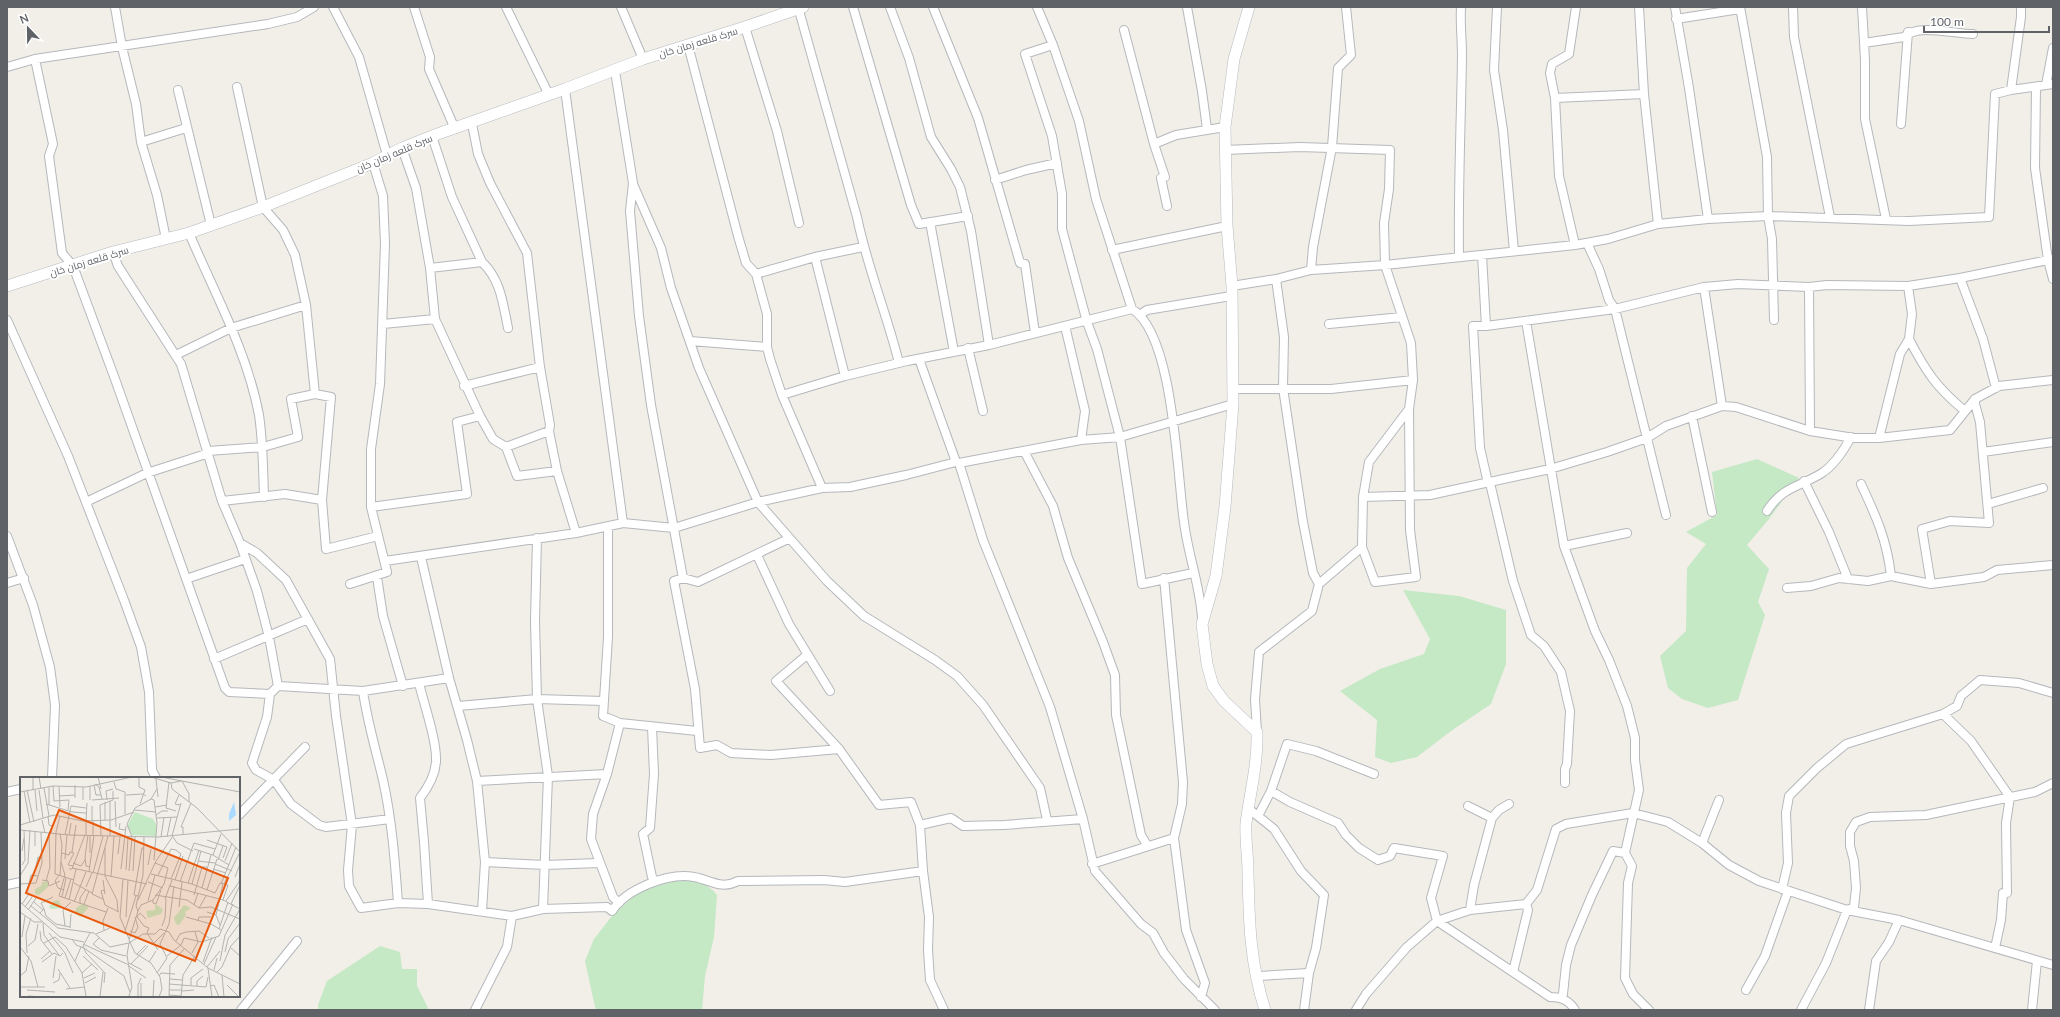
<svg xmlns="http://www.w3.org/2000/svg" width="2060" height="1017" viewBox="0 0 2060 1017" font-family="Lato,Cairo,sans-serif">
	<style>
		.green { fill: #c5e8c5 }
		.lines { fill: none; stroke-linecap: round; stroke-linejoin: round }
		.street-casing { stroke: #b5b8bc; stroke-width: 10 }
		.secondary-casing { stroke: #b6babf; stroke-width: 12 }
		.street { stroke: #fff; stroke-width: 8 }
		.secondary { stroke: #fff; stroke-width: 11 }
		.labels { text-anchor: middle; stroke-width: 4; stroke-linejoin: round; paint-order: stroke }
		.street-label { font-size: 10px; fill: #5f6368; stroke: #fff }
		.inset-road { fill: none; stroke: #b3b3b1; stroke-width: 1 }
		.view { fill: #e8590c; fill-opacity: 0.15; stroke: #e8590c; stroke-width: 2 }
		.inset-edge { fill: none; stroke: #5f6368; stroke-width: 2 }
	</style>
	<rect width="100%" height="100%" fill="#f1efe8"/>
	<path class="green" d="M1757,459L1799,478L1769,519L1747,545L1769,569L1758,602L1765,615L1738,700L1708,708L1682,699L1668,688L1660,656L1686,631L1687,568L1706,544L1686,532L1717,515L1712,472Z
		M1403,590L1459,596L1506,610V664L1491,704L1451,731L1417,757L1391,763L1375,757L1377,720L1340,691L1380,669L1424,654L1430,639Z
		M670,879C690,880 703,878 717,895L714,937L705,976L702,1010H597L595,1007L585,961L594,939L612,916L635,895Z
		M380,946L400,952L402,969H417V986L429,1010H318V1005L327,981Z"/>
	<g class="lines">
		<g class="street-casing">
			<path id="street" d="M115,7L122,47L136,104L141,142L157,195L166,239
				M333,7L359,57L387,155
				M414,7L430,57L429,69L455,129
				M506,7L549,95
				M621,7L643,59
				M798,7L857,217C867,267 887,314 899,363
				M853,7L911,205L919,224L968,216
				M890,7L909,58L931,137L951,169L960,187L971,231L989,345
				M933,7L978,118L1020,263L1025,264L1035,333
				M1037,7L1053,45L1079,121L1096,199L1132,309C1174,334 1177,475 1184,522C1188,555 1200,585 1202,618
				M1187,7L1202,91L1207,129
				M1497,7L1494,70L1503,130L1514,251
				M1639,7L1644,94L1658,224
				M1675,7L1689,88L1708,219
				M1740,7L1767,157L1768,216L1772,239L1774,320
				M1793,7L1794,37L1830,217
				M1862,7L1865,60V119L1886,219
				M1676,19L1740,9
				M745,27L777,131L799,223
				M1124,30L1154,144L1165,177L1161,178L1167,206
				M1864,43L1904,37C1918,23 1953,34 1973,34
				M688,45L738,236L746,263L756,274L767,314V347L770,359L782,395L822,488
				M1053,45L1025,54L1052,136L1062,194V229L1087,322L1097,349L1120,437L1142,584L1193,573
				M35,59L53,144L49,156L62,253L73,266L115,379L225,688L229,692L270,694L278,686L363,691L449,678
				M7,67L35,59L268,24L297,17L314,7
				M615,71L633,183L630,211L639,316L651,405L683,578L674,581L695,689L700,748L717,745L731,753L771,755L839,749
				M2046,85L2053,48
				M237,87L263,207L283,230L295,255L306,305L315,394
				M2036,87L2035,168L2048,260L2053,279
				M565,89L623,523
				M178,90L211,225
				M2011,90L2021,17V7
				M1555,98L1644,94
				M472,124L478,154L490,183L527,253L540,367L550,425L549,431L557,471L576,533
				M1901,124L1908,32
				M432,136L452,197L482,262C501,280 503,304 508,328
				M141,142L186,128
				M1154,144L1176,135L1225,127
				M402,148L416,188L430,268L435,319L480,416L493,439L506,447L517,476L557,471
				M1225,150L1300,147L1390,150L1389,189L1384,223L1385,265L1411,343L1413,380L1409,409L1369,462L1363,497L1362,547L1319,584L1312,611L1259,652L1255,699L1257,732
				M995,180L1026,170L1057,163
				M633,184L661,248L671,288L699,368L758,502L827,581L864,616L935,660L957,676L983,705L1040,788L1047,820
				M930,222L954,352
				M189,233C214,292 247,351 259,415C263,442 263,469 264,497
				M1587,243L1599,269L1609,300L1615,309L1666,515
				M1575,245L1559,176L1555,98L1550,73L1552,64L1569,54L1576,7
				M1112,250L1227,226
				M113,252L118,266L181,364L222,501L240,543L257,591L269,637L278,686
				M1482,255L1486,326L1615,309L1704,287L1738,284L1809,287L1827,285L1908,286L1960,278L2053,259
				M1459,256C1458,189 1461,123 1462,56C1462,39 1460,23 1461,7
				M815,257L845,376
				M430,268L482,262
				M1311,270L1313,247L1332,147L1338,68L1351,55L1346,7
				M756,274L815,257L863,247
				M1960,278L1983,339L1996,388
				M1276,279L1284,337L1283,388L1303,522L1313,573L1319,584
				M1232,286L1276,279L1311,270L1385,265L1575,245L1608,239L1658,224L1708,219L1768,216L1909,221L1989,217L1995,94L2011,90L2053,84
				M1704,287L1722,406
				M1809,287L1810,431
				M1141,314L1147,310L1231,296
				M7,320L68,456L124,600L141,647L149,692L152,770L156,778
				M1526,321L1564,546L1595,631L1609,660L1627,706L1635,738V760L1639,790L1625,853L1632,866L1628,883L1625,978L1633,994L1649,1010
				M383,324L435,319
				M1329,324L1402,317
				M1065,326L1085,411L1081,440
				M1486,326H1473L1480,448L1488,483
				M1909,339C1926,372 1937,388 1965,411
				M690,341L767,347
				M968,348L983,411
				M176,355L231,328L306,305
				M919,359L956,462
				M464,386L540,367
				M1233,389H1331L1413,380
				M782,395L845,376L907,361L989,345L1132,309
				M1692,416L1712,512
				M1879,438L1900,354L1909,339L1912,314L1908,286
				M506,447L549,431
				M208,451L263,447L298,437L291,399L315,394L331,397L322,500L326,549L378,536
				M1024,451L1053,506L1068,558L1103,642L1115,675L1116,715L1141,835L1147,845
				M1983,452L2053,442
				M959,463L983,540L1050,707L1083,819L1095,871L1141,924L1153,933L1164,953L1184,979L1215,1010
				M1804,481L1829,532L1848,579
				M1490,483L1513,581L1531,635L1544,646L1561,672L1570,711L1567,764L1565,769V783
				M1861,484C1876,516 1887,540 1891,576
				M1363,497L1430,495L1550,469L1607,452L1647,438L1666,426L1722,406L1736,407L1810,431L1854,438H1879L1950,430L1975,399L1999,386L2053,380
				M222,501L285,494L322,500
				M86,502L147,473L209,453
				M1988,504L2043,488
				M371,507L467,494L457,422L480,416
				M1767,511C1783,486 1800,487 1822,473C1834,465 1844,450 1851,437
				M608,527V637L603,716L620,723L697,731
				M7,536L33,605L50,667L55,705L52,778
				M537,538L535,621L537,699L548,776L543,909
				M240,543L257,553L286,580L330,659L336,716L352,825L348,870L349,886L361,908L398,903L428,904L512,916L543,909L607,907L612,911C626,889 669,872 694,877C711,880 721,890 738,881L824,880L845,882L923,871
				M1564,546L1627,533
				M1362,547L1375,582L1416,577L1410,530L1409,409
				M757,555L789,624L830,691
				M421,557L449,678L467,740L477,781L485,862L482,911
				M385,561L576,533L623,523L674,528L758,502L822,488L850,487L906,475L956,462L959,463L1081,440L1120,437L1233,404
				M377,577L383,616L403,686
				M683,578L698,582L788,539
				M1164,578L1183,782L1182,804L1174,838L1186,930L1205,983L1201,997
				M186,579L245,559
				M7,583L24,578
				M350,584L387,572L371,507V449L380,384L385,244L383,196L373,163
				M1931,584L1922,529L1950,521L1989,523L1980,422L1975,404V399
				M1787,588L1811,586L1839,578L1868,581L1891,576L1931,584L1984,577L1997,570L2053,565
				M807,655L776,681L839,749L879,805L911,802L920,825L923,871L929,917L928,950L930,980L944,1010
				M214,659L308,619
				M419,683C424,705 437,740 436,762C435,775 427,789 420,798L424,842L428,904
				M363,691C367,721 376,750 383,780C392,820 395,862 398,903
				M270,694L267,717L252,763L256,770L274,780L291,804L319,825L326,827L390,819
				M458,706L537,699L603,701
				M1943,714L1971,741L2010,797L2006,823L2007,893H2003L2001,920L1995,948
				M652,727L654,774L650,828L643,834L652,877L655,881
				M477,781L607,774
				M1271,791L1290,802L1338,823L1346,835L1359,848L1378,860L1390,856L1394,848L1443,856L1431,898L1437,921L1550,997C1561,997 1569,1000 1575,1010
				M7,792L21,789
				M1468,806L1492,818
				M1249,809L1274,829L1301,871L1324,895L1316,948L1309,973L1258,976
				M239,815L305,747
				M1258,816L1271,791L1287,744L1316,751L1374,774
				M920,825L951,818L963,826L1004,825L1083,819
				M1702,843L1719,800
				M485,862L545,865L599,863
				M1092,864L1174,838
				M7,885L21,882
				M1782,889L1788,863L1786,813L1789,796L1817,768L1846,744L1943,714L1957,706L1961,696L1980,680L2019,683L2053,693
				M619,903L613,897L591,839L593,814L607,774L620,723
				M1470,910L1474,885L1492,818L1499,810L1509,804
				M1513,972L1528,910L1526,904
				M1746,990L1765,956L1788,891
				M1561,997L1563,994L1566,965L1571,945L1592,895L1613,851L1625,853
				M241,1010L297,941
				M475,1010L507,947L512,916
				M1304,1010L1309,973
				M1356,1010L1366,994L1407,947L1437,921L1470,910L1526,904L1537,890L1556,829L1566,824L1633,813L1668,822L1702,843L1729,865L1759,881L1847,910L1899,920L2053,965
				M1801,1010L1826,963L1847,910L1854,907L1856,888L1854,861L1850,846V832L1856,822L1870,817L1926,815L2035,792L2053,783
				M1869,1010L1876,961L1889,942L1899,920
				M2032,1010L2037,961"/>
		</g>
		<g class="secondary-casing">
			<path id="secondary" d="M1249,7L1234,59L1225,127L1227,226L1232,286L1233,404L1225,507L1216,576L1202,624L1207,664L1213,686L1224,701L1257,732C1258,763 1250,793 1246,823C1245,839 1248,856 1248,872C1249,921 1250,963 1265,1010
				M7,286L113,252L189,233L263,207L373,163L402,148L432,136L565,89L643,59L745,27L803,7"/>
		</g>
		<use href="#street" class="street"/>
		<use href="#secondary" class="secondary"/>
	</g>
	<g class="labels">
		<g class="street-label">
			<text transform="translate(698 42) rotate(-17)" y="4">سرک قلعه زمان خان</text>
			<text transform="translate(394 153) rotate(-23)" y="4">سرک قلعه زمان خان</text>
			<text transform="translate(89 261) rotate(-17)" y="4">سرک قلعه زمان خان</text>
		</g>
	</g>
	<g transform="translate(20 777)">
		<rect width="220" height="220" fill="#f1efe8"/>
		<path d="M115,35L133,42L136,47V59L112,58L107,49ZM28,104V110L19,118L15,117V112L21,109L22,105ZM39,123L41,131L31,132L29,130L34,124ZM62,127L69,130L60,140L55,135L56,131ZM135,127L143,132L141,137L128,141L126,134L135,133ZM164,128L171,131L165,135L166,138L159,148L156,147L154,141Z" fill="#c5e8c5"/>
		<path d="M214,25L216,38L209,44V37Z" fill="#aadaff"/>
		<path class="inset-road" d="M19,0L21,12M78,0L81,12M119,0V10L125,13L120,27M131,0L151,6L161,4M141,0L220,15M136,2L138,20M162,4L169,17V25M94,5L96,12L105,15V37M149,5L146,31L156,34M151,6L152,12L177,31L220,75M75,7L79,10L82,22M55,8V21M74,8L76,18H81M33,9L34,24L49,23L48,33M70,9V23M29,10V28M39,10L40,30M63,10V23M24,11L29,39M7,13L14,45M13,13V0M15,13L17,34M19,13L23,41M4,14L10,46M0,15L33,9L66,10L112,0M106,18L123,17L126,19M159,18L155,27L160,28M39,19L55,18M131,22L134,23L137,46L134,83M72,23L99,21M87,23L86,14L93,12M95,24L96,50M26,27L52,35L66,36M135,30L147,28M114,33L136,35M136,38L142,34H148M28,39L29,48L32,49L31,56M40,39L36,55L35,97L54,103M137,41L157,40M22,43L25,56M72,43V29M85,43V25M66,44L67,26M100,46L99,52L105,53M0,48L34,38L63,44L91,43L114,35M0,53L49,58L138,60L220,52M45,58L51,29L66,31M49,58L51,46M66,58V44M68,58L65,80L66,89L70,90M73,58V43M163,58V50H161L171,26M81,59L80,28L93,23V14M90,59V24M152,59L161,26M124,60L123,98L116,129L118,134L109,163L115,176L131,186L140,200L142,212L139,220M141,60L144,40M147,60L151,40M153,60L157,66L173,74M187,63L207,70L203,81M15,69V54M85,71V99L97,123L98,135M174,72L193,78L201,57M2,74L4,61M52,75L56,48M42,76L49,78L50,75L54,76L48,88L53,89M70,76V58M98,77L100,60M193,78L209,88M45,82L47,58M198,83L203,69M178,84L195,86M205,84L212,66M41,85L45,98L39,119L86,135M53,86L61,89L65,83M195,87L212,94M2,88L5,83L4,53M128,88L131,72M16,90L18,80L22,81M52,91L127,107M49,92H52L65,58M101,92L106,49M193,92L206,96M106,93L108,60M109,94L112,60L107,47L115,31L131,22L137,12M113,94L115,60M69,95L74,58M73,96L83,59M131,97L172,107L195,116L200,106L208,108L203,123M39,98L35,104L38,111L44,113M40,98L42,68L40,57M138,98L151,72L156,73L161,77L151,102M0,99L8,86L10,53M91,100L94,59M215,100L220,87M103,102L100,140L109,162M22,103L28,104L29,109L40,104M83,103L85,117M152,103L150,109L203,123L220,132M155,103L163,79M26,104L30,90L29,56M128,105L143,111M160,105L174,66L195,72M54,106L72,116M168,106L179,73M0,107L16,106L22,86L21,55M172,107L181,74M201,107L216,70M204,107L220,75M66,110L72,96M182,111L191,78M84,113L81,114L85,128L99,135M187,113L197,82M7,115L11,98L18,99M135,118L167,123L179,131L191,130L220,142M174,118L182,90H187M118,119L114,118L122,71H124M42,120L46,101M45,121L51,102M83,122L72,117L88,59M145,122L150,108M49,123L56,92M118,123L136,84L153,59M133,123V126L136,127L141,113M128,124L135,98M206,124L219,105L220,98M0,125L40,160L64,165M14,125L23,133M54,125L66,95M2,127L9,117M60,127V121L66,112M64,127L69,114M211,127L220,108M174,128L178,116M11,129L38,151L74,156L90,170L109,166M5,130L12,120M159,130L162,105M179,131L186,119M24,132L26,139L36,147L50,150M8,133L16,121M118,134L121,128L133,123L144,107L148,91L135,86M0,135L14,145H22M187,135L196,138L200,148M20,136L24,132L21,126L33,120M196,138L203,107M106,140L108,103M117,140L124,149L129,151L127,156L138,173M117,140L120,136L126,142M166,140L191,147L201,153M178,144L179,140H191M23,146L24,158L39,178M45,149L43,133L51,125M142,149L145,141L146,122M50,151L51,137M199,152L208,125M84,153L83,144L88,131M20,154L21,163L32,177M105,154L116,119M110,154L115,156L118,150L115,140M29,156L45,176L53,196M70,156L63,169L66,176L85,196L84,206M76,157L90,151M220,159L210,170L220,179M2,160L5,139M79,161L73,167L81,173L106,179M52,162L56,168L64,171M156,164L160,157L166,155L179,154L189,161M24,166L35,160L46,170L62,196L66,219M134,166L144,156M63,167L109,188M8,169L15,163L18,147M0,170L11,184L18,210M64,171L104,199L110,215M205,175L208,162L220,146M7,176L6,157L11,141M172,176L178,165L175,155M117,177L126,168M63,179L78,193M147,179L161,168L164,161L182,165L199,159L213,127M176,180L182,165M21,182L30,174M55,184L61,170M200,184L205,158L220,132M22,185L34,176L40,179L43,176M129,185L136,174M183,185L192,160M109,186L122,193M111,187L128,169M184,187L196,160M109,189L126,201M187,190L200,174M188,191L192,220M38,192L50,211M194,193L197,181M197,195L202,190L210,171M62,196L72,187M137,196L147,181L140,167L149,147L154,109M202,198L204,220M0,199L6,194L9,179M139,199L141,196L155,197M33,201L36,179M64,201L75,196M150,202L162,203M33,206L39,203L40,196M65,206L76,200M149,207L186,210L188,200M207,208L219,220M171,209V201L183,192M177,209V204L183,199M191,209L194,208L199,220M0,210H25M46,212L65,210M7,213L35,215M149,213H162M162,214L174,213M149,218L161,219M8,219L24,220M80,219L83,195M109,219L112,210L107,178L109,166L123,157H135L140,152L149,155L154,163L188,191L220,207M64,220H129M118,220V208L121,201M121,220V206M133,220L134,203M149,220L150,188L165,171M161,220L163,198L175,179"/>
		<path class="view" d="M39,33L208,101L175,184L6,116Z"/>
		<rect width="220" height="220" class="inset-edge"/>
	</g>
	<rect width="2060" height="1017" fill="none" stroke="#5f6368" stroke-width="16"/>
	<g transform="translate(28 28) rotate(338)" stroke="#ffffff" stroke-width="3" paint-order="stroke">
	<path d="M0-3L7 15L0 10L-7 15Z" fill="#5f6368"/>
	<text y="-6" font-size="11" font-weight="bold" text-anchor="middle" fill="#5f6368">N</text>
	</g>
	<path d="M1924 26v6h125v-6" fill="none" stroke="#5f6368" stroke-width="2"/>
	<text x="1930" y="26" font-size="12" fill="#5f6368" stroke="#ffffff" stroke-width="3" paint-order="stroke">100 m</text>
</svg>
